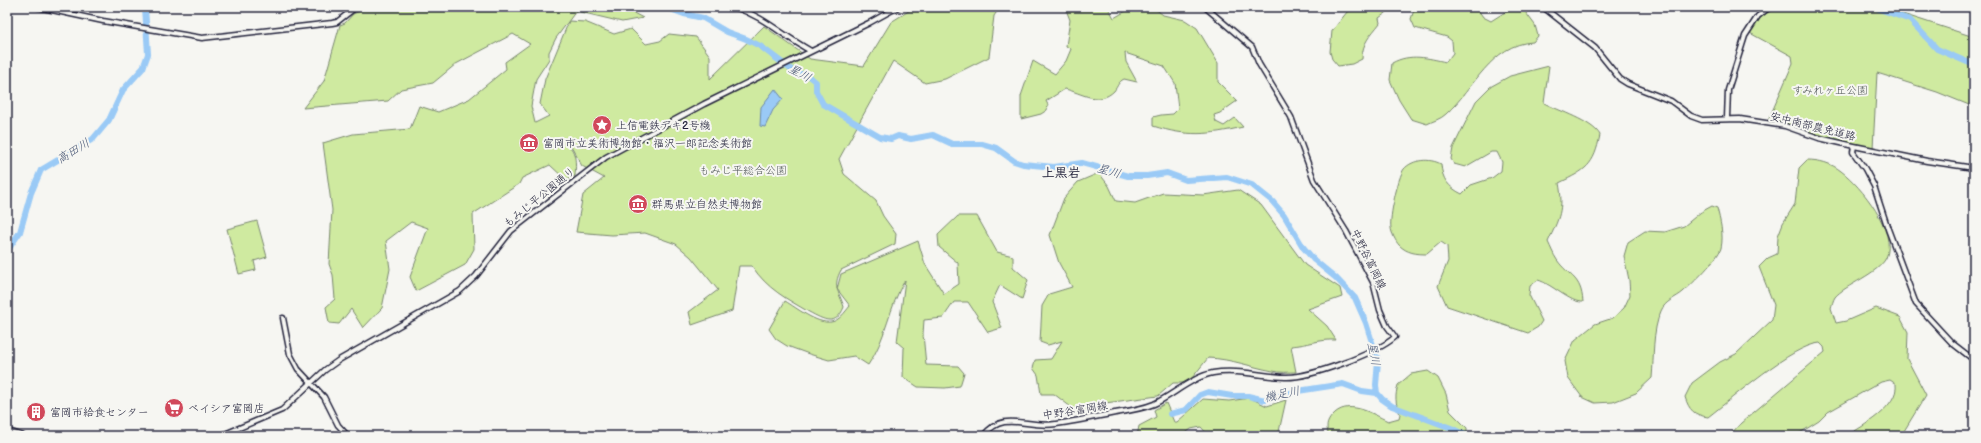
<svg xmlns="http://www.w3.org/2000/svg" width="1981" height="443" viewBox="0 0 1981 443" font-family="'Balsamiq Sans','Klee One',sans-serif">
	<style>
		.green { fill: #cfeaa0; stroke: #78866e }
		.water { fill: #9acaf6; stroke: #6a87ab }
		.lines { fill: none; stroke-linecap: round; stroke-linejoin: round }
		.river { stroke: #9acaf6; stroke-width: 6 }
		.secondary-casing { stroke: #22223b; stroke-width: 7 }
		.highway-casing { stroke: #22223b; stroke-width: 8 }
		.secondary { stroke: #f6f6f2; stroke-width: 4 }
		.highway { stroke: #f6f6f2; stroke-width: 5 }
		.labels { text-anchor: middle; stroke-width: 4; stroke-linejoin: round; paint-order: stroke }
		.park-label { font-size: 11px; fill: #4d5454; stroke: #f6f6f2 }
		.poi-label { font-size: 11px; fill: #22223b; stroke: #f6f6f2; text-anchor: start }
		.street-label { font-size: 11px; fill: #22223b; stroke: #f6f6f2 }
		.water-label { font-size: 12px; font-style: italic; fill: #465473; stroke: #f6f6f2 }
		.quarter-label { font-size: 13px; font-weight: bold; fill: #22223b; stroke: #f6f6f2 }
	</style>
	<rect width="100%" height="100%" fill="#f6f6f2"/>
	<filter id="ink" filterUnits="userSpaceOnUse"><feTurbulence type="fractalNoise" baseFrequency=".025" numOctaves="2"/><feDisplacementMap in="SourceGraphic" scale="8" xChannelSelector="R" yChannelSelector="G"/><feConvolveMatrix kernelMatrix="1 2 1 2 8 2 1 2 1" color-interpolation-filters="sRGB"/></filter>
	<g filter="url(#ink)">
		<path class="green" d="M369,7H627L628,10L643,18L622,22L576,11L556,38L549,52V59L536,79L531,106L535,123L549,116L540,104L545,79L569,21L585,22L614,34L631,29L646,44L660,41L669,34L696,37L710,56V79L764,26L810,59L864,66L891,22L915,7H1000L994,16L989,57L945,79L925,83L893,61L839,159L844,174L876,201L883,216L896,234L895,244L841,270C832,287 839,291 844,307C836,327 824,320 809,312C787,299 767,289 752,266H739L732,311L692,325L689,312L718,290L691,257L676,244L645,233L612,235L576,232L583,195L604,178L582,166L568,140L564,143C577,148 576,164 575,176L566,180L550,165L522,178L519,184L473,214L474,249L465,265L416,291L410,277L428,228L411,222L386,241L390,269L382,308L363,328L351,309L339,324L329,323L326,307L335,299L333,275L329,264L332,210L323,143L353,134L410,129L419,106L438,112L469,99L506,69L505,62L530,44L513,34L456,64L433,83L401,89L388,101L303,108L324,81L340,25L345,23L353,14Z
			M1065,7H1108L1114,18L1126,11L1128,7H1153L1163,15L1185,20L1197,28L1218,63V82L1237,101L1220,113L1214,115L1216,122L1224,126L1235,118L1243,127C1208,135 1188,137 1153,126V117L1161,115L1173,114L1178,109L1175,83L1164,66L1125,53L1126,62L1137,82L1124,79C1118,82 1118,86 1114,91C1099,106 1082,93 1065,89L1046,101L1048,105L1047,110L1041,114L1021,119V96L1033,61L1055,74L1066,61L1071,49L1066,46L1070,20Z
			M1351,7H1390L1386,13L1379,18L1380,23C1371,35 1362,42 1362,59L1352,64L1338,66L1332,59L1330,52L1332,31Z
			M1418,7H1476L1483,17L1491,21L1513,7L1523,9L1535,25L1538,36L1533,42C1491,44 1474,89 1446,114C1441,119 1433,121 1427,124L1411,119L1399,100L1390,80L1392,63C1410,53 1428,58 1446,62L1453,53L1452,41L1447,37L1415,28L1411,19L1414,10Z
			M1774,7H1881L1974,37V107L1937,92L1877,73L1873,148L1812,133L1786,124L1768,121L1793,63L1792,56L1748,32L1758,20Z
			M1549,66L1544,103C1559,111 1592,121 1600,135C1594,166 1586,170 1559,183C1564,210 1559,218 1548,242C1551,248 1553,254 1557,260C1570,278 1581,276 1583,302C1570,303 1552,284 1538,280L1530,286L1529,295L1542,321L1538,327L1528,333L1447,306L1438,286L1448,261L1447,246L1441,242L1427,254C1416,254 1407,253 1399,245C1396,242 1391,232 1391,228C1389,218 1398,177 1404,169C1413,159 1430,158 1441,164C1442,179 1448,187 1462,194L1471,185L1492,178L1501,171L1502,162L1497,152H1491L1465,167L1454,164L1451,159L1453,148L1476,101L1490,87L1510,76Z
			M1807,160C1819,160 1831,163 1841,171C1861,186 1898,232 1886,258C1878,274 1845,285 1835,297C1833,300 1832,305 1831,308L1836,323L1846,321L1876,308L1900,317L1908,332L1907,359L1926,395L1901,436H1846C1862,427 1899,406 1896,384L1890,380L1881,382L1828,412L1819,421L1795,436H1729L1741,423L1825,352L1824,347L1820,343C1792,345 1733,398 1708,417C1694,415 1689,410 1685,397L1692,383L1720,362L1736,354L1772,320L1774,305L1759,267L1768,258L1777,254L1778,236L1783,223L1795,204L1799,168Z
			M1099,173L1109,186L1116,201L1135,203L1163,193L1203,195L1238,190L1261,205L1305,265L1340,288L1342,297L1308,309L1327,326L1336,340C1320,339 1307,345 1291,346L1296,372C1289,372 1280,373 1273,371C1251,367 1232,359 1208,358L1188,383H1173L1158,396L1105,403L1080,414L1054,394H1041L1038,375L1033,368L1035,360L1051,359L1062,341L1048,345L1040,342L1042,306L1049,294L1072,287L1059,263L1050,235L1064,198L1078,182Z
			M1712,206L1717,208C1720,220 1724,235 1721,248C1718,259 1693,283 1683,292C1676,298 1665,301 1661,311C1652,331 1654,357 1652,378L1636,393L1613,402L1595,403L1582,397L1568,378L1565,361L1575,340L1595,324L1613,318L1624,308L1630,295L1629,280L1624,256L1628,242L1645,231L1665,232L1684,226L1701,212Z
			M958,216H977L997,252L1013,256V267L1028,280L1022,299L1000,285L992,302L1002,328L988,332L968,302H954L943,318L924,320L923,334L926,365L958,366L964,373L960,386L945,388L918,387L903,377L904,348L897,342L905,280C889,306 886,340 868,365L854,356L829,360L809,354L787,346L776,339L769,329L785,301C797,308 816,324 831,322C839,321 845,312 850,306L837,289L841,274L918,241L925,264L944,294L959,284L958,263L939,247L938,235Z
			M257,221L267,257L254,261L256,270L239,274L227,229Z
			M1428,371L1438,378L1446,394L1450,411L1467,428V436H1329C1326,428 1326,423 1332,416C1347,398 1371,413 1388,421L1399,418L1400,414C1395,403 1395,396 1398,385L1411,374Z
			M1250,398L1267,406L1286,400L1278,436H1209L1201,427L1191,429L1182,436H1137L1139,426L1156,417L1154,410L1166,403L1174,422H1177L1203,399L1229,401Z"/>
		<path class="water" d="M775,89L783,99L773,110L765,127L760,126L761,107Z"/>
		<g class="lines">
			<path class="river" d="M665,7L684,14L703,18L727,32L746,39L760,46L797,74H806L816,82V91L823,104L880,137L891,139L898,136L911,139L933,135L952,144H982L996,148L1014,161L1023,164L1054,167L1082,163L1128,176H1147L1167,173L1186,180L1227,177L1252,185L1272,201L1284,215L1303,247L1314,260L1336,278L1355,298L1366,323L1378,361L1376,385L1377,393L1382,399L1392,406L1451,428L1467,436
				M1874,7L1910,20L1937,49L1974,65
				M7,251L20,232L31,193L41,170L93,139L109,120L123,90L143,68L148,54L145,7
				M1170,414L1186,410L1200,395L1208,392L1232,396H1248L1265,400L1298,391L1343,384L1362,391L1377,393"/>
			<g class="secondary-casing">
				<path id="secondary" d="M38,7L103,21L202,38L332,23L337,22L356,7
					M735,7C766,18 783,36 811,51
					M1543,7L1595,48L1620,79L1628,84L1671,101L1691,116L1702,120L1740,119L1785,126L1819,138L1854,146L1927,161L1974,168
					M1727,118L1728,90L1745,36L1758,16L1770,7
					M1854,146L1853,152L1865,169L1874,186L1888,229L1916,304L1952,343L1974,360
					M283,318L290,354L298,369L324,397L338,425L348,436
					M220,436L282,410L325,370L339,360L460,291L476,276L511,231L606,157L704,104L869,23L898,7
					M983,436C1005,409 1026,429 1056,424C1076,421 1095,417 1115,413C1128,411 1142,409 1154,404C1173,395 1192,377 1213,373C1236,369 1261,376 1285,377C1310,378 1377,353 1395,337L1387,326L1380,310L1373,282L1346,231L1314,180L1291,117L1259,64L1252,47L1205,7"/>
			</g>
			<g class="highway-casing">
				<path id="highway" d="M7,431L22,436"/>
			</g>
			<use href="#secondary" class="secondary"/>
			<use href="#highway" class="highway"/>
		</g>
	</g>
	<defs>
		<g id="sight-disc" transform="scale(1)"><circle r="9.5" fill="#d1495b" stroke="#f6f6f2"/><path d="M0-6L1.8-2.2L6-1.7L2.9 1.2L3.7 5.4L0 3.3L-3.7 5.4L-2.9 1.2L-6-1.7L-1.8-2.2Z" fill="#fff"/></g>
		<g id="museum-disc" transform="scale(1)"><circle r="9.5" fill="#d1495b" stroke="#f6f6f2"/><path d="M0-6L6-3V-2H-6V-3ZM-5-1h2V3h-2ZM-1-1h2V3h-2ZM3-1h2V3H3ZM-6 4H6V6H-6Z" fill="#fff"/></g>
		<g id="supermarket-disc" transform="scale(1)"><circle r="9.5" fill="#d1495b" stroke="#f6f6f2"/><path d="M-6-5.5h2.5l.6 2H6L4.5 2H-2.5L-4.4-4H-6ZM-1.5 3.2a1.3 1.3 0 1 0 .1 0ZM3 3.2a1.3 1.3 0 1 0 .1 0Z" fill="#fff"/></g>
		<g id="building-disc" transform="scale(1)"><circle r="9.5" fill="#d1495b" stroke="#f6f6f2"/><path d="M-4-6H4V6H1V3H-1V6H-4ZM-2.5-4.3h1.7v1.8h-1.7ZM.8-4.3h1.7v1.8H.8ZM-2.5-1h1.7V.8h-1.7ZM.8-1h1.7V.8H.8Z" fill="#fff"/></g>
	</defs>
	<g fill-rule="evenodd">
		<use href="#sight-disc" x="602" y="125"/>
		<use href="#museum-disc" x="529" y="143"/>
		<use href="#museum-disc" x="638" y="204"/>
		<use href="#supermarket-disc" x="174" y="408"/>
		<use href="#building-disc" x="36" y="412"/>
	</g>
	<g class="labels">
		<g class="park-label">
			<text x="1830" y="94">すみれヶ丘公園</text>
			<text x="743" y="174">もみじ平総合公園</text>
		</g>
		<g class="poi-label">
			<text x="616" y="129">上信電鉄デキ2号機</text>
			<text x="543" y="147">富岡市立美術博物館・福沢一郎記念美術館</text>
			<text x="652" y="208">群馬県立自然史博物館</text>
			<text x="188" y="412">ベイシア富岡店</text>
			<text x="50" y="416">富岡市給食センター</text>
		</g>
		<g class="street-label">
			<text transform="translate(1813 126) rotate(14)" y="4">安中南部農免道路</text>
			<text transform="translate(539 197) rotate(-39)" y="4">もみじ平公園通り</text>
			<text transform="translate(1369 259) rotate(64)" y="4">中野谷富岡線</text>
			<text transform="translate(1075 410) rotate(-9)" y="4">中野谷富岡線</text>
		</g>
		<g class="water-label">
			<text transform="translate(800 73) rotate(28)" y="4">星川</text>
			<text transform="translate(73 151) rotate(-31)" y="4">高田川</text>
			<text transform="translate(1109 171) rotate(16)" y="4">星川</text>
			<text transform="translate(1374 354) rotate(79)" y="4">星川</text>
			<text transform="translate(1282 394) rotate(-12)" y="4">機足川</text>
		</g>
		<g class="quarter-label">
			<text x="1061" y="177">上黒岩</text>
		</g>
	</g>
	<rect width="1981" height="443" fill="none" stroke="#f6f6f2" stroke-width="24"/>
	<rect x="12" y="12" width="1957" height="419" fill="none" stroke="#22223b" stroke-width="1.5" filter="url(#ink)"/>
</svg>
